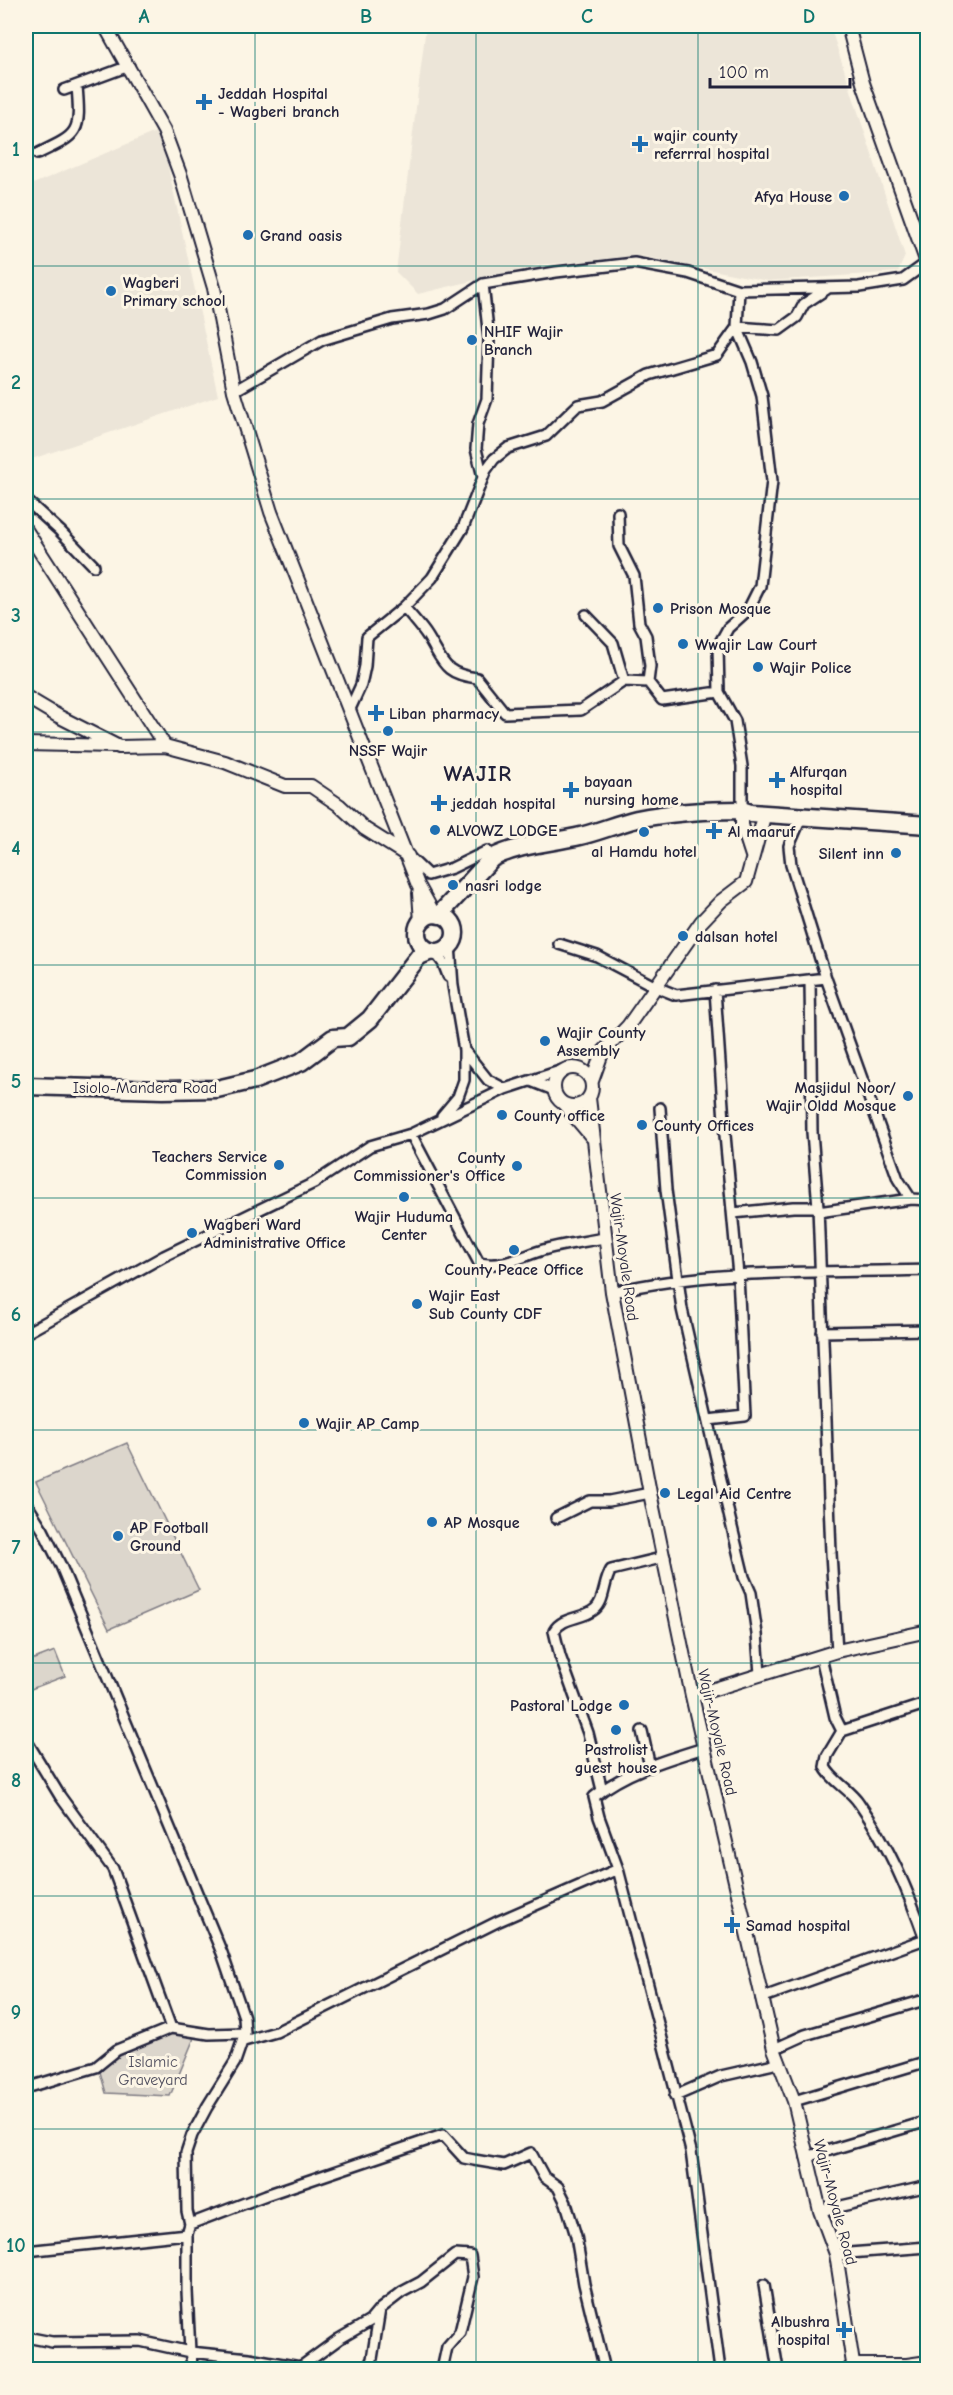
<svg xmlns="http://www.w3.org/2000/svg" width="953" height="2395" viewBox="0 0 953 2395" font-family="'Comic Neue',sans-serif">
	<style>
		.built { fill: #ece5d8 }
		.green { fill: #dcd6cc; stroke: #7f7c84; stroke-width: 1.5 }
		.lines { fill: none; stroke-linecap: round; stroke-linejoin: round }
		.street-casing { stroke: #22223b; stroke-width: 14 }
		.secondary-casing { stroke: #22223b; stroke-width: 16 }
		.highway-casing { stroke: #22223b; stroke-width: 21 }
		.street { stroke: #fcf5e5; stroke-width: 9 }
		.secondary { stroke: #fcf5e5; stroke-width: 12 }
		.highway { stroke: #fcf5e5; stroke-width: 16 }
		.grid { fill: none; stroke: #0f766e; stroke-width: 1.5; stroke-opacity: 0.55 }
		.poi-dot { fill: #1f6fb2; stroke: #fcf5e5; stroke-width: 2 }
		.labels { text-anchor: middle; stroke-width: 6; stroke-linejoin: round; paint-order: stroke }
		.poi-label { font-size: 16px; font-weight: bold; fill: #22223b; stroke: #fcf5e5; text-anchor: start }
		.street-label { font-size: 16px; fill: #22223b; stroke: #fcf5e5 }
		.park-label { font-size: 16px; fill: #504f5f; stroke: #fcf5e5 }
		.district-label { font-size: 22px; font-weight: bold; letter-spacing: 1.5px; fill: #22223b; stroke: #fcf5e5 }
		.neatline { fill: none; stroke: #0f766e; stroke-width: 2 }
		.grid-label { font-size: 20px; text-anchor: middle; font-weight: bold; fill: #0f766e }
	</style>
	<rect width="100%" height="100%" fill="#fcf5e5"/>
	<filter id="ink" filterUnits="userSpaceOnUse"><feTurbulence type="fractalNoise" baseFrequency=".0167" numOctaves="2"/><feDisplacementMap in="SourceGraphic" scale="12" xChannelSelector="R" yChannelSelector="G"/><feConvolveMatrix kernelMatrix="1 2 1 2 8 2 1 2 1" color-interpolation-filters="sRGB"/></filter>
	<g filter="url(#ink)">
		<path class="built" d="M426,26H830L905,256L898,272L768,281L641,256L539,265L418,294L396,272Z
			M160,130L218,396L26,461V187Z"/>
		<path class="green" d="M127,1443L199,1590L109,1629L36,1482Z
			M55,1651L65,1676L26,1691V1662Z
			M171,2033L194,2038L170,2096L106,2093L100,2072L113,2059Z"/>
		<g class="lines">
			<g class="street-casing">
				<path id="street" d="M64,90L129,66
					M37,154C79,134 81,134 77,86
					M739,290L737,327L752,362L762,396L772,481L760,586L748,610L728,628L718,646L719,692L735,721L742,766V810
					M234,391L322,340L392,319L429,314L445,309L483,284L556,272L634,263L688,273L739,290L859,287L903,280L928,262
					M483,477L476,449L478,424L487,399L489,339L483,284
					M26,500L60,531L94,566
					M618,513L619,546L634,576L639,623L646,636L650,666L648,682
					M404,607C412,617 422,627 428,637C444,663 444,674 477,678L505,713L581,710L624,681L648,682L662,700L719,692
					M586,615L613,643L624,681
					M349,711L361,685L365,666L367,637L404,607L432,578L463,528L486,470L494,459L508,448L546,436L578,405L602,401L649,375L717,355L737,327L779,330L797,317L804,304L827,289
					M802,816L789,846L791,865L826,978L898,1179L911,1199L928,1200
					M408,856L428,875L452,868L487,851L492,858
					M559,944L597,956L656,987L676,995L826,978
					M435,952L443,963L448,976
					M810,980L812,1132L818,1207L831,1553L837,1651
					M464,1050L488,1080L505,1089
					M531,1081L554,1090
					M660,1108L666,1190L682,1309L730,1519L744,1577L751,1593L757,1634L760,1674
					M442,1116L458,1097L464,1080V1050L453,986L450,945
					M411,1134L479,1263C503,1268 520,1257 543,1250C563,1244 584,1242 604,1238
					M818,1212L911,1199
					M733,1213L793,1207H818
					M612,1292C714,1268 823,1273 928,1270
					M822,1332L928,1330
					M26,1333L164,1256L314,1183L370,1146L411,1134L505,1089L563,1070
					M708,1420L745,1416L738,1275L725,1135L715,990
					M26,1503L43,1530L61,1566L222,1953L244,2017L245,2033L235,2062L207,2107L192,2135L186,2153L187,2211L190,2224L187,2234V2291L190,2352L193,2370
					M556,1518L590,1501H609L650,1493
					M821,1657L835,1717L842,1731L827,1756L825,1767C832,1781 850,1789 859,1803C889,1846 908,1890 925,1939
					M642,1731L650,1767
					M842,1731L928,1703
					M26,1740L60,1796L113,1869L171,2028
					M704,1748C668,1759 624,1772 594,1797L599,1817L618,1869L691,2151L720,2370
					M602,1790L588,1733L560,1656L554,1631C563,1616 582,1620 595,1609C605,1601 603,1583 611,1570L665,1557
					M761,1998L928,1938
					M244,2041L276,2032L499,1921L618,1869
					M774,2049L805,2035L928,1999
					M26,2088L96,2067L117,2050L171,2028L209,2034L245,2033
					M675,2096L721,2076L778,2063
					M794,2101L928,2061
					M806,2157L928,2121
					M820,2211L928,2186
					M190,2224L266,2195L443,2135L464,2158L474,2160L504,2165L531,2153L544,2177L558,2187L566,2203L576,2236L584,2284L605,2370
					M26,2251L187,2234
					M836,2254L928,2247
					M764,2285L778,2370
					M26,2337L52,2342L140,2341L190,2352L249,2358L317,2370
					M302,2366L339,2339L370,2321L380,2309
					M367,2370L372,2359L380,2309L402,2292L421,2282L455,2255L470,2256L473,2277L460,2332L447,2347L442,2370"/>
			</g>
			<g class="secondary-casing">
				<path id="secondary" d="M105,26L164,131L181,177L214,288L234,391L271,512L418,885L434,914
					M848,26L863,83L928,266
					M26,530L165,746L225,762L285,786H311L339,805L365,829L408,856
					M26,697L58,716L119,747L165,746
					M26,744L115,746
					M742,810V825L752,856
					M419,893L421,922
					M554 1087a19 19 0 1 1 38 0a19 19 0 1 1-38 0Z
					M592,1081L602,1053L628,1026L701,922L721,901L746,882L765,813
					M589,1098L612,1292L650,1493L692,1696L774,2049L794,2101L820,2211L836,2254L854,2370
					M564,1104L592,1137
					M692,1696L837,1651L928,1631
					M849,2369L853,2365H907L928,2362"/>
			</g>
			<g class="highway-casing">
				<path id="highway" d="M417 933a19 19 0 1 1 38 0a19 19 0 1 1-38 0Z
					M439,915L492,858C518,845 547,843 576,837C596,833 616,824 637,819C672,812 707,810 742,810L751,813L928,825
					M26,1086L163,1090L217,1089L255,1080L301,1062L333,1038L348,1037L370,1019L419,956L431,951"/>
			</g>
			<use href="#street" class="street"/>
			<use href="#secondary" class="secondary"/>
			<use href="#highway" class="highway"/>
		</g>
	</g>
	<path class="grid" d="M255,26V2370M476,26V2370M698,26V2370M26,266H928M26,499H928M26,732H928M26,965H928M26,1198H928M26,1430H928M26,1663H928M26,1896H928M26,2129H928"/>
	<g class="poi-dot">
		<path d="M201 93h6v6h6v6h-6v6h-6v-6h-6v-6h6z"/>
		<path d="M637 135h6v6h6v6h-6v6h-6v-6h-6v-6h6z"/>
		<circle cx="844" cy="196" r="6"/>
		<circle cx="248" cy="235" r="6"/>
		<circle cx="111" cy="291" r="6"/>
		<circle cx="472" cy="340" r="6"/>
		<circle cx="658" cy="608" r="6"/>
		<circle cx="683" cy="644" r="6"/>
		<circle cx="758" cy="667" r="6"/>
		<path d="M373 704h6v6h6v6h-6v6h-6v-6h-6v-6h6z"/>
		<circle cx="388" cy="731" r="6"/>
		<path d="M774 771h6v6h6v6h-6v6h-6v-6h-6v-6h6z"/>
		<path d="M568 781h6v6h6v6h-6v6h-6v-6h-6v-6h6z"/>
		<path d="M436 794h6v6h6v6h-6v6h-6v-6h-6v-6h6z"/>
		<circle cx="435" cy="830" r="6"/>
		<path d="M711 822h6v6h6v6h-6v6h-6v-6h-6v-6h6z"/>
		<circle cx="644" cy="832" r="6"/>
		<circle cx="896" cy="853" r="6"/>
		<circle cx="453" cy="885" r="6"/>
		<circle cx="683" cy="936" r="6"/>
		<circle cx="545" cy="1041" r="6"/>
		<circle cx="908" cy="1096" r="6"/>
		<circle cx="502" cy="1115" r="6"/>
		<circle cx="642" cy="1125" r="6"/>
		<circle cx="279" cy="1165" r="6"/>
		<circle cx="517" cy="1166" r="6"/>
		<circle cx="404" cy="1197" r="6"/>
		<circle cx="192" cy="1233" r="6"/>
		<circle cx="514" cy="1250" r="6"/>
		<circle cx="417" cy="1304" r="6"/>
		<circle cx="304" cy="1423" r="6"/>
		<circle cx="665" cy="1493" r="6"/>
		<circle cx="432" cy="1522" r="6"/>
		<circle cx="118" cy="1536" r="6"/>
		<circle cx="624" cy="1705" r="6"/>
		<circle cx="616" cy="1730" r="6"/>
		<path d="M729 1916h6v6h6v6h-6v6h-6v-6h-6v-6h6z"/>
		<path d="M841 2321h6v6h6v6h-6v6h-6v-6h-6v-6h6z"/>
	</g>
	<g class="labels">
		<g class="poi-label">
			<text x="218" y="99">Jeddah Hospital<tspan x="218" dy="18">- Wagberi branch</tspan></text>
			<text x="654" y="141">wajir county<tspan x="654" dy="18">referrral hospital</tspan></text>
			<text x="832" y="202" text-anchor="end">Afya House</text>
			<text x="260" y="241">Grand oasis</text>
			<text x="123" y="288">Wagberi<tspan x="123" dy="18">Primary school</tspan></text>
			<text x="484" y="337">NHIF Wajir<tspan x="484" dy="18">Branch</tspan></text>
			<text x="670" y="614">Prison Mosque</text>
			<text x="695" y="650">Wwajir Law Court</text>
			<text x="770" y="673">Wajir Police</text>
			<text x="389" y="719">Liban pharmacy</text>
			<text x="388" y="756" text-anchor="middle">NSSF Wajir</text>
			<text x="790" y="777">Alfurqan<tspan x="790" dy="18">hospital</tspan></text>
			<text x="584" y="787">bayaan<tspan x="584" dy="18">nursing home</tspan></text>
			<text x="452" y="809">jeddah hospital</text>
			<text x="447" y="836">ALVOWZ LODGE</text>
			<text x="728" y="837">Al maaruf</text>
			<text x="644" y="857" text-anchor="middle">al Hamdu hotel</text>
			<text x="884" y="859" text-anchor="end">Silent inn</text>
			<text x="465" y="891">nasri lodge</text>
			<text x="695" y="942">dalsan hotel</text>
			<text x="557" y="1038">Wajir County<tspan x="557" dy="18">Assembly</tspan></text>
			<text x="896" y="1093" text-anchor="end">Masjidul Noor/<tspan x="896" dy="18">Wajir Oldd Mosque</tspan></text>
			<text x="514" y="1121">County office</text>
			<text x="654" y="1131">County Offices</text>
			<text x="267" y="1162" text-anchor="end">Teachers Service<tspan x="267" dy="18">Commission</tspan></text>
			<text x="505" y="1163" text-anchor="end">County<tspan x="505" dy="18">Commissioner's Office</tspan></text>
			<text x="404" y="1222" text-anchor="middle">Wajir Huduma<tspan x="404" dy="18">Center</tspan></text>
			<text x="204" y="1230">Wagberi Ward<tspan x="204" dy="18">Administrative Office</tspan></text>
			<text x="514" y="1275" text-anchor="middle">County Peace Office</text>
			<text x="429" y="1301">Wajir East<tspan x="429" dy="18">Sub County CDF</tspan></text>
			<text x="316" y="1429">Wajir AP Camp</text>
			<text x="677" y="1499">Legal Aid Centre</text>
			<text x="444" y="1528">AP Mosque</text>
			<text x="130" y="1533">AP Football<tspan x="130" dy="18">Ground</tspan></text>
			<text x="612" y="1711" text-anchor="end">Pastoral Lodge</text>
			<text x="616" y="1755" text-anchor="middle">Pastrolist<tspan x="616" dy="18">guest house</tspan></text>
			<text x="746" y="1931">Samad hospital</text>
			<text x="830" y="2327" text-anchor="end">Albushra<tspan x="830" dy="18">hospital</tspan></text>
		</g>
		<g class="street-label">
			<text x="145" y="1093">Isiolo-Mandera Road</text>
			<text transform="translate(625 1257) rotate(82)" y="6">Wajir-Moyale Road</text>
			<text transform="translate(718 1732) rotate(77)" y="6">Wajir-Moyale Road</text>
			<text transform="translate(836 2202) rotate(75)" y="6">Wajir-Moyale Road</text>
		</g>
		<g class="park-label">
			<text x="153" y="2067">Islamic<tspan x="153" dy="18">Graveyard</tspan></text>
		</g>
		<g class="district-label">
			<text x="478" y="781">WAJIR</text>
		</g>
	</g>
	<rect width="953" height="2395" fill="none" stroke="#fcf5e5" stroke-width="66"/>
	<path d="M710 78v9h140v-9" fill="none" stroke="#22223b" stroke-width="3"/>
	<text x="719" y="78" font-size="18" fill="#22223b" stroke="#fcf5e5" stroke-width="4.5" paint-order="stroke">100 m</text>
	<rect x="33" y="33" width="887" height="2329" class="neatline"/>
	<g class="grid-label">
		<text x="144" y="23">A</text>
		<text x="366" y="23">B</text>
		<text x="587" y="23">C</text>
		<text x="809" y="23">D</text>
		<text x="16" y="156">1</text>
		<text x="16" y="389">2</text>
		<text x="16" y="622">3</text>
		<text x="16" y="855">4</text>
		<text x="16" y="1088">5</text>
		<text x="16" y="1321">6</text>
		<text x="16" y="1554">7</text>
		<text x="16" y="1787">8</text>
		<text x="16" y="2019">9</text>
		<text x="16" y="2252">10</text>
	</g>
</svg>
